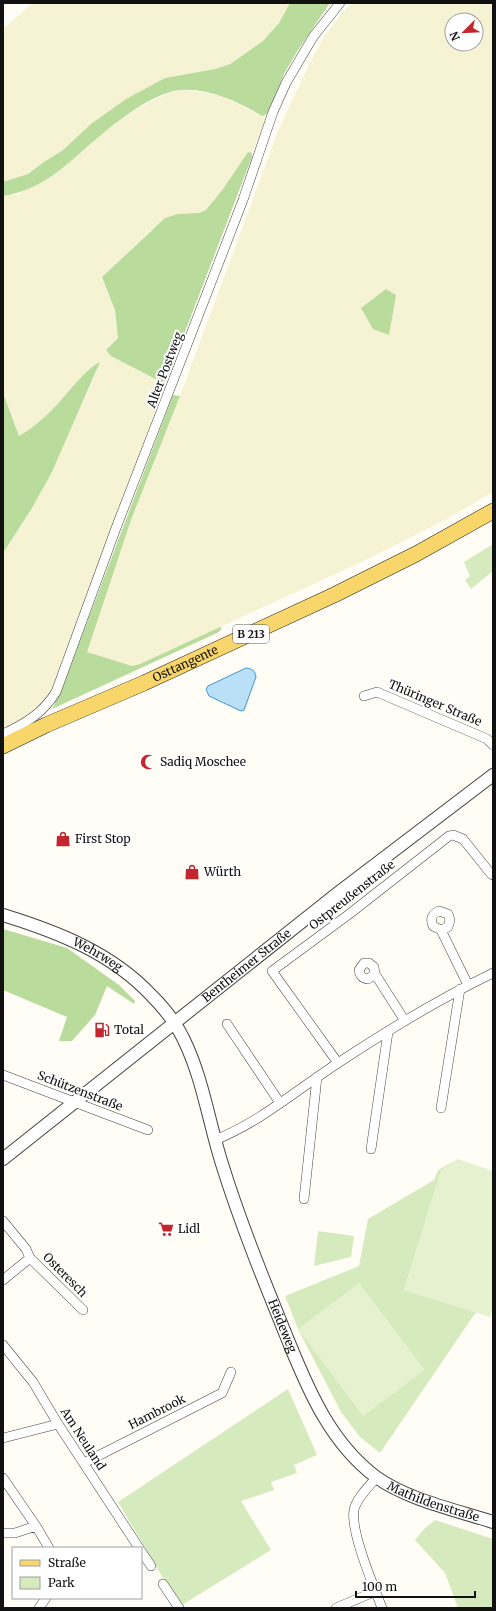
<svg xmlns="http://www.w3.org/2000/svg" width="496" height="1611" viewBox="0 0 496 1611" font-family="Merriweather,serif">
	<style>
		.farmland { fill: #f6f3d4; fill-rule: evenodd }
		.green { fill: #d5ebbd }
		.forest { fill: #b9dc9c }
		.pitch { fill: #e6f2cf }
		.water { fill: #b9e0f7; stroke: #3f96cf }
		.lines { fill: none; stroke-linecap: round; stroke-linejoin: round }
		.minor-casing { stroke: #444; stroke-width: 10 }
		.tertiary-casing { stroke: #444; stroke-width: 14 }
		.primary-casing { stroke: #222; stroke-width: 16 }
		.minor { stroke: #fff; stroke-width: 9 }
		.tertiary { stroke: #fff; stroke-width: 12 }
		.primary { stroke: #f9d66b; stroke-width: 15 }
		.labels { text-anchor: middle; stroke-width: 4; stroke-linejoin: round; paint-order: stroke }
		.shield { fill: #fff; stroke: #585858; stroke-width: 1 }
		.shield-label { font-size: 11px; font-weight: bold; fill: #111 }
		.street-label { font-size: 12px; fill: #111; stroke: #fff }
		.poi-label { font-size: 12px; fill: #111; stroke: #fff; text-anchor: start }
	</style>
	<rect width="100%" height="100%" fill="#fffdf5"/>
	<path class="farmland" d="M33,3H290L279,23L263,41L230,64L215,69L165,78L126,99L91,124L63,150L44,162L28,174L3,182V29Z
		M352,3H493V492L445,520L368,559L140,664L132,666L86,652L131,520L180,396L278,131L310,62L326,34L341,14ZM452,20H476V44H452Z
		M182,90L202,92L222,96L261,116L269,113L252,153L248,152L223,189L206,210L151,230L102,277L115,310L118,338L106,350L111,356L165,384L57,681L49,696L34,710L25,717L3,728V553L32,508L52,472L96,373L93,366L60,402L33,428L19,436L3,393V196L18,194L48,179L114,125L136,109L168,93Z"/>
	<path class="green" d="M493,544V571L471,589L465,580L470,576L464,562Z
		M458,1159L441,1171L404,1290L476,1312L380,1453L360,1437L341,1412L298,1329L285,1296L359,1266L368,1219L434,1180L438,1170Z
		M318,1231L354,1236L351,1257L314,1266Z
		M288,1389L317,1455L294,1465L297,1473L271,1482L274,1490L241,1501L271,1550L182,1605L166,1583L118,1502Z
		M435,1520L493,1539V1608H458L445,1573L415,1540L424,1529Z"/>
	<path class="forest" d="M290,3H330L298,50L284,74L269,113L262,116C238,102 210,88 181,90C149,92 103,133 79,154C55,175 35,191 3,196V182L28,174L44,162L63,150L91,124L126,99L165,78L215,69L230,64L263,41L279,23Z
		M248,152L252,153V157L165,384L111,356L106,350L118,338L115,310L102,277L165,218L178,214L199,213L206,210L223,189Z
		M386,289L396,295L389,335L373,329L361,308Z
		M100,362L52,472L32,508L3,553V393L19,436C38,425 54,409 68,392C78,381 87,369 100,362Z
		M173,395L180,396L131,520L87,652L132,666L140,664L220,627L222,628L219,632L52,709L62,689Z
		M3,929L67,948L119,985L135,1001L134,1004L107,986L95,1015L72,1041H59L67,1017L3,990Z"/>
	<path class="pitch" d="M458,1159L493,1171V1307L490,1317L404,1290L441,1171Z
		M359,1283L425,1370L363,1416L298,1329Z"/>
	<path class="water" d="M246,668C252,669 255,670 256,677L244,710L241,711L209,696L206,689L208,686Z"/>
	<g class="lines">
		<g class="minor-casing">
			<path id="minor" d="M364,696L377,692L487,739L493,745
				M3,734C25,724 43,713 56,692L116,528L243,200L273,112L286,83L313,37L340,3
				M441,930L448,927L450,920L448,914L439,911C432,914 430,919 433,926L441,930L468,985
				M375,974L368,979C362,978 360,976 359,970L364,963H369L374,967L375,974L405,1021
				M227,1024L280,1103
				M338,1063L272,971L348,915L449,836L453,835L463,839L491,874L493,875
				M3,1075L148,1130
				M441,1108L460,989
				M215,1140C260,1122 298,1089 338,1063C388,1030 439,999 493,973
				M371,1149L388,1032
				M304,1199L317,1077
				M3,1221L26,1249L30,1258
				M3,1280L30,1258L83,1310
				M3,1345L33,1382L58,1424L139,1548
				M3,1438L58,1424
				M84,1463L222,1393L231,1372
				M377,1477C369,1486 356,1499 354,1510C350,1531 374,1587 382,1608
				M3,1478L36,1526L49,1548
				M3,1533H15L36,1526
				M141,1551L151,1566
				M163,1584L179,1608
				M39,1608L46,1598
				M336,1608L376,1591"/>
		</g>
		<g class="tertiary-casing">
			<g id="tertiary">
				<path id="s1" d="M3,915C58,932 112,953 152,996C165,1009 176,1023 184,1040C203,1079 209,1123 222,1164C241,1225 266,1286 290,1345C310,1394 332,1444 376,1477C408,1500 456,1510 493,1522"/>
				<path id="s2" d="M3,1159L338,893L493,775"/>
			</g>
		</g>
		<g class="primary-casing">
			<g id="primary">
				<path id="s3" d="M3,746L46,725L144,683L334,595L416,554L493,511"/>
			</g>
		</g>
		<use href="#minor" class="minor"/>
		<use href="#tertiary" class="tertiary"/>
		<use href="#primary" class="primary"/>
	</g>
	<defs>
		<g id="mosque-bare" transform="scale(1.2)"><path d="M3.5-4.9A6 6 0 1 0 3.5 4.9A5 5 0 1 1 3.5-4.9Z" fill="#c4262e" stroke="#fff" stroke-width="2.5" paint-order="stroke"/></g>
		<g id="shop-bare" transform="scale(1.2)"><path d="M-5-2.5h2.3a2.7 3.5 0 0 1 5.4 0H5L5.5 6h-11ZM-1.5-2.5h3a1.5 2.3 0 0 0-3 0Z" fill="#c4262e" stroke="#fff" stroke-width="2.5" paint-order="stroke"/></g>
		<g id="fuel-bare" transform="scale(1.2)"><path d="M-5.5-6h7V0h2V4h1.3V-2.5L3-4.5l.8-.8L6-3V5H2.5V1h-1V6h-7ZM-4.2-4.7v3.2H.2V-4.7Z" fill="#c4262e" stroke="#fff" stroke-width="2.5" paint-order="stroke"/></g>
		<g id="supermarket-bare" transform="scale(1.2)"><path d="M-6-5.5h2.5l.6 2H6L4.5 2H-2.5L-4.4-4H-6ZM-1.5 3.2a1.3 1.3 0 1 0 .1 0ZM3 3.2a1.3 1.3 0 1 0 .1 0Z" fill="#c4262e" stroke="#fff" stroke-width="2.5" paint-order="stroke"/></g>
	</defs>
	<g fill-rule="evenodd">
		<use href="#mosque-bare" x="148" y="762"/>
		<use href="#shop-bare" x="63" y="839"/>
		<use href="#shop-bare" x="192" y="872"/>
		<use href="#fuel-bare" x="102" y="1030"/>
		<use href="#supermarket-bare" x="166" y="1229"/>
	</g>
	<g class="labels">
		<rect class="shield" x="233" y="625" width="36" height="18" rx="3"/>
		<g class="shield-label">
			<text x="251" y="638">B 213</text>
		</g>
		<g class="street-label">
			<text transform="translate(165 370) rotate(-69)" y="4">Alter Postweg</text>
			<text dy="4" stroke="none"><textPath href="#s3" startOffset="200">Osttangente</textPath></text>
			<text transform="translate(435 703) rotate(23)" y="4">Thüringer Straße</text>
			<text transform="translate(352 895) rotate(-38)" y="4">Ostpreußenstraße</text>
			<text dy="4" stroke="none"><textPath href="#s1" startOffset="103">Wehrweg</textPath></text>
			<text dy="4" stroke="none"><textPath href="#s2" startOffset="311">Bentheimer Straße</textPath></text>
			<text transform="translate(80 1091) rotate(21)" y="4">Schützenstraße</text>
			<text transform="translate(65 1275) rotate(45)" y="4">Osteresch</text>
			<text dy="4" stroke="none"><textPath href="#s1" startOffset="529">Heideweg</textPath></text>
			<text transform="translate(157 1412) rotate(-27)" y="4">Hambrook</text>
			<text transform="translate(83 1439) rotate(57)" y="4">Am Neuland</text>
			<text dy="4" stroke="none"><textPath href="#s1" startOffset="772">Mathildenstraße</textPath></text>
		</g>
		<g class="poi-label">
			<text x="160" y="766">Sadiq Moschee</text>
			<text x="75" y="843">First Stop</text>
			<text x="204" y="876">Würth</text>
			<text x="114" y="1034">Total</text>
			<text x="178" y="1233">Lidl</text>
		</g>
	</g>
	<rect width="496" height="1611" fill="none" stroke="#111111" stroke-width="8"/>
	<rect x="12" y="1547" width="130" height="52" fill="#ffffff" stroke="#a0a0a0"/>
	<rect x="20" y="1560" width="20" height="6" fill="#f9d66b" stroke="#a0a0a0"/>
	<text x="48" y="1567" font-size="12" fill="#111111">Straße</text>
	<rect x="20" y="1577" width="20" height="12" fill="#d5ebbd" stroke="#a0a0a0"/>
	<text x="48" y="1587" font-size="12" fill="#111111">Park</text>
	<g transform="translate(464 32) rotate(246)"><circle r="19" fill="#ffffff" stroke="#a0a0a0"/>
	<path d="M0-3L7 15L0 10L-7 15Z" fill="#c4262e"/>
	<text y="-6" font-size="11" font-weight="bold" text-anchor="middle" fill="#111111">N</text>
	</g>
	<path d="M356 1591v6h119v-6" fill="none" stroke="#111111" stroke-width="2"/>
	<text x="362" y="1591" font-size="12" fill="#111111" stroke="#ffffff" stroke-width="3" paint-order="stroke">100 m</text>
</svg>
